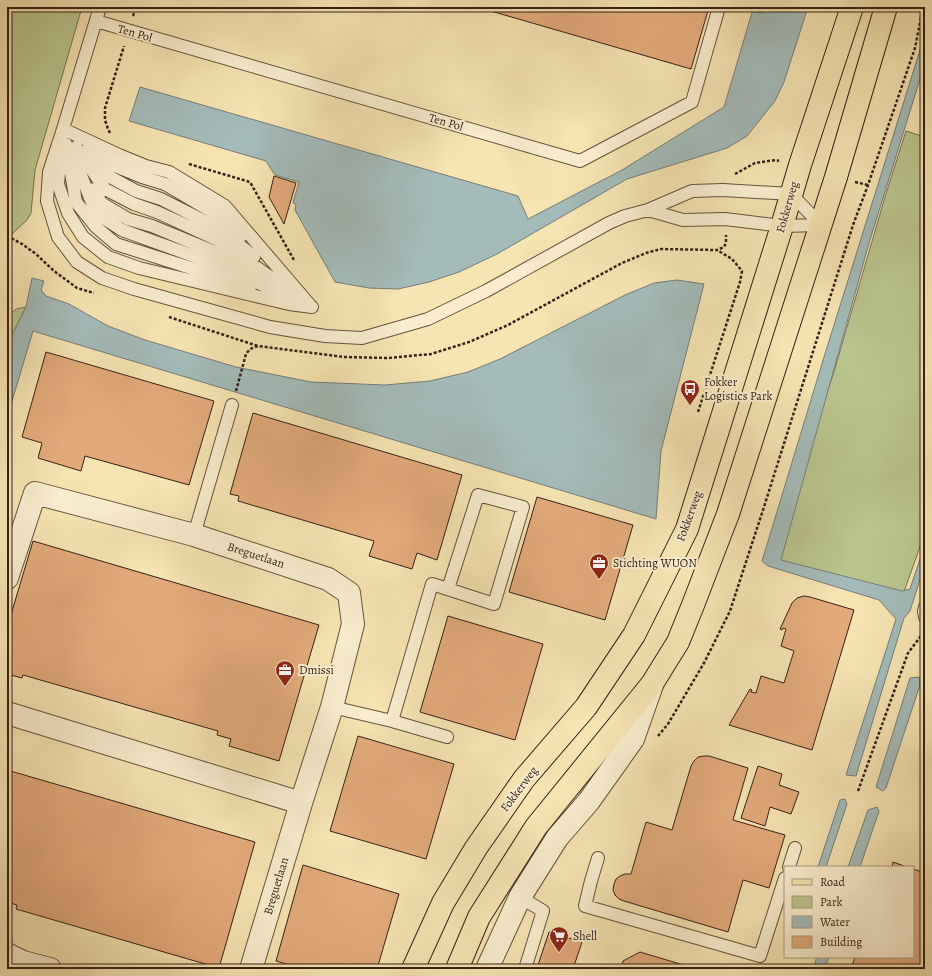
<svg xmlns="http://www.w3.org/2000/svg" width="932" height="976" viewBox="0 0 932 976" font-family="Alegreya,serif">
	<style>
		.green { fill: #bac58e; stroke: #787352 }
		.water { fill: #a3bbb9; stroke: #777d78 }
		.building { fill: #e2aa7b; stroke: #352116 }
		.lines { fill: none; stroke-linecap: round; stroke-linejoin: round }
		.service-casing { stroke: #65523d; stroke-width: 14 }
		.minor-casing { stroke: #65523d; stroke-width: 24 }
		.primary-casing { stroke: #352116; stroke-width: 24 }
		.path { stroke: #352116; stroke-width: 2.5; stroke-dasharray: 3 2; stroke-linecap: butt }
		.service { stroke: #f9edce; stroke-width: 12 }
		.minor { stroke: #f9edce; stroke-width: 22 }
		.primary { stroke: #f6e4b3; stroke-width: 22 }
		.labels { text-anchor: middle; stroke-width: 4; stroke-linejoin: round; paint-order: stroke }
		.street-label { font-size: 12px; fill: #352116; stroke: #f9edce }
		.poi-label { font-size: 12px; fill: #352116; stroke: #f9edce; text-anchor: start }
	</style>
	<rect width="100%" height="100%" fill="#f6e4b3"/>
	<filter id="stains"><feTurbulence type="fractalNoise" baseFrequency=".005" numOctaves="4"/><feColorMatrix values="0 0 0 0 .2 0 0 0 0 .09 0 0 0 0 .02 0 0 0 .5 -.17"/></filter>
	<radialGradient id="worn" r=".72"><stop offset=".6" stop-color="#630" stop-opacity="0"/><stop offset="1" stop-color="#630" stop-opacity=".3"/></radialGradient>
	<path class="green" d="M7,7H82L35,170L31,213L27,220L12,234L7,246L10,273L7,281Z
		M906,131L925,137V533L902,597L767,559L833,375L885,197Z
		M26,307L12,335L7,352V317L16,309Z"/>
	<path class="water" d="M766,7H808L784,82L775,101L747,136L727,148L627,179L497,254L459,272L429,282L398,289L369,288L335,282L295,210L296,204L293,203L299,182L275,175L266,161L129,121L140,87L518,196L528,219L622,170L724,107L753,9L757,12L761,13L764,11Z
		M925,34V63L869,243L781,560L902,591L910,589L925,544V564L910,611L904,618L856,776L846,775L896,619L879,600L768,566L762,561L824,357Z
		M32,278L44,281L41,290L46,296L69,304L108,326L145,340L236,367L311,382L385,385L430,381L468,372L500,359L625,295L654,283L677,280L704,284L661,451L656,519L33,331L7,418V352L12,335L26,307Z
		M919,677L920,685L886,788L883,791L876,787L910,678Z
		M845,799L847,804L826,867H818L840,800Z
		M877,807L879,811L860,867H848L868,810Z
		M817,957H829L825,969H818L815,962Z"/>
	<path class="building" d="M477,7H709L691,69Z
		M274,176L296,183L284,224L269,197Z
		M46,352L214,401L189,485L85,456L81,471L38,458L42,443L22,437Z
		M253,413L462,475L437,560L417,553L412,569L369,556L374,541L238,501L239,496L230,494Z
		M537,497L633,525L605,620L509,592Z
		M33,541L319,625L279,761L229,746L231,739L217,735L218,731L23,675L22,678L7,674V628Z
		M804,596L810,597L854,610L812,750L729,725L750,689L752,690L751,692L756,693L761,676L784,683L794,651L781,646L786,629L783,628L782,630L780,629L792,603L797,598Z
		M448,616L543,644L515,740L420,712Z
		M358,736L454,764L426,859L330,831Z
		M704,756H709L748,768L733,820L785,835L769,888L743,880L728,932L624,901L619,899L615,895L613,890L614,884L616,879L620,876L625,874H631L646,822L672,830L691,766L694,761L698,757Z
		M758,766L782,774L779,785L799,792L791,814L770,807L765,826L741,818Z
		M7,770L255,842L219,968L16,909L17,905L7,902Z
		M893,862L907,867H892Z
		M303,865L399,894L377,969H303L276,961Z
		M913,869L925,873V969H851L855,957H913Z
		M549,932L582,942L573,969H543L539,968L538,969L537,968Z
		M640,952L697,969H621L623,961Z"/>
	<g class="lines">
		<g class="service-casing">
			<path id="service" d="M100,7L63,129L49,172L47,201L58,237L77,262L102,278L134,289L270,327L325,336L362,338L428,319L486,291L609,223L625,216L648,210L692,191L723,190L791,194L821,225
				M96,21L580,161L692,102L719,7
				M63,129L119,155L146,166L169,172L225,206L309,304
				M66,144L76,202L96,227L116,244L250,287
				M76,147L105,189L134,204L157,212L218,240L290,291
				M89,147L115,166L142,177L165,184L223,218L241,236
				M61,150L58,184L68,213L83,237L108,257L139,268L289,304L312,307
				M87,153L110,177L136,191L161,199L220,229L254,257
				M73,155L96,213L122,230L213,263L296,300
				M94,189L101,203L128,219L152,226L215,252L255,274
				M648,210L683,220L725,219L782,226L821,225
				M194,535L232,405
				M925,607L924,611L925,617
				M332,707L392,721L432,584L494,604L523,507L478,495L448,589
				M392,721L447,737
				M598,858L591,881L585,906L760,956L785,878
				M789,867L795,848
				M520,897L543,911L525,969"/>
		</g>
		<g class="minor-casing">
			<path id="minor" d="M7,578L35,493L194,535L328,579L349,593L353,624L332,707L301,803L251,969
				M7,713L301,803
				M7,954L23,962L50,969
				M487,969L520,897L557,838L589,801L633,739L652,685"/>
		</g>
		<g class="primary-casing">
			<path id="primary" d="M413,969L443,903L476,848L524,779L586,707L634,635L687,529L782,226L800,165L852,7
				M457,969L479,917L536,827L652,684L678,642L693,605L728,514L836,177L886,7"/>
		</g>
		<path class="path" d="M133,16L136,7
			M110,133L108,129L105,120V108L124,46
			M189,164L250,182L294,260
			M735,174L755,163L776,160L779,161
			M855,182L868,185
			M7,236L22,244L36,254L54,271L77,288L94,293
			M169,317L258,346
			M236,391L246,354L250,349L258,346L344,357L388,358L431,354L469,342L508,325L622,263L646,253L661,249L717,250L724,247L726,243V235
			M698,412L740,282L742,271L732,259L717,250
			M658,736L668,724L704,663L730,611L763,510L853,225L868,185L915,48L923,7
			M858,791L908,653L924,632"/>
		<use href="#service" class="service"/>
		<use href="#minor" class="minor"/>
		<use href="#primary" class="primary"/>
	</g>
	<defs>
		<g id="bus-pin" transform="scale(1)"><path d="M0 17L-7.5 6A9.5 9.5 0 1 1 7.5 6Z" fill="#8f2418" stroke="#f9edce"/><path d="M-5-6H5V4H4V6H2V4H-2V6H-4V4H-5ZM-3.5-4V0h7V-4ZM-3.5 1.2v1.5H-2V1.2ZM2 1.2v1.5H3.5V1.2Z" fill="#fff"/></g>
		<g id="office-pin" transform="scale(1)"><path d="M0 17L-7.5 6A9.5 9.5 0 1 1 7.5 6Z" fill="#8f2418" stroke="#f9edce"/><path d="M-6-3h4V-5.5h4V-3h4V5H-6ZM-1-4.5V-3h2v-1.5ZM-6 0V1H6V0Z" fill="#fff"/></g>
		<g id="supermarket-pin" transform="scale(1)"><path d="M0 17L-7.5 6A9.5 9.5 0 1 1 7.5 6Z" fill="#8f2418" stroke="#f9edce"/><path d="M-6-5.5h2.5l.6 2H6L4.5 2H-2.5L-4.4-4H-6ZM-1.5 3.2a1.3 1.3 0 1 0 .1 0ZM3 3.2a1.3 1.3 0 1 0 .1 0Z" fill="#fff"/></g>
	</defs>
	<g fill-rule="evenodd">
		<use href="#bus-pin" x="690" y="389"/>
		<use href="#office-pin" x="599" y="563"/>
		<use href="#office-pin" x="285" y="670"/>
		<use href="#supermarket-pin" x="559" y="936"/>
	</g>
	<g class="labels">
		<g class="street-label">
			<text transform="translate(135 33) rotate(16)" y="4">Ten Pol</text>
			<text transform="translate(446 122) rotate(16)" y="4">Ten Pol</text>
			<text transform="translate(787 207) rotate(-74)" y="4">Fokkerweg</text>
			<text transform="translate(689 516) rotate(-70)" y="4">Fokkerweg</text>
			<text transform="translate(256 555) rotate(18)" y="4">Breguetlaan</text>
			<text transform="translate(519 789) rotate(-53)" y="4">Fokkerweg</text>
			<text transform="translate(276 886) rotate(-73)" y="4">Breguetlaan</text>
		</g>
		<g class="poi-label">
			<text x="704" y="386">Fokker<tspan x="704" dy="14">Logistics Park</tspan></text>
			<text x="613" y="567">Stichting WUON</text>
			<text x="299" y="674">Dmissi</text>
			<text x="573" y="940">Shell</text>
		</g>
	</g>
	<rect width="932" height="976" fill="none" stroke="#f6e4b3" stroke-width="24"/>
	<rect x="8" y="8" width="916" height="960" fill="none" stroke="#352116" stroke-width="2"/>
	<rect x="12" y="12" width="908" height="952" fill="none" stroke="#352116"/>
	<rect x="784" y="866" width="130" height="92" fill="#f9edce" stroke="#ab9b84"/>
	<rect x="792" y="879" width="20" height="6" fill="#f6e4b3" stroke="#ab9b84"/>
	<text x="820" y="886" font-size="12" fill="#352116">Road</text>
	<rect x="792" y="896" width="20" height="12" fill="#bac58e" stroke="#ab9b84"/>
	<text x="820" y="906" font-size="12" fill="#352116">Park</text>
	<rect x="792" y="916" width="20" height="12" fill="#a3bbb9" stroke="#ab9b84"/>
	<text x="820" y="926" font-size="12" fill="#352116">Water</text>
	<rect x="792" y="936" width="20" height="12" fill="#e2aa7b" stroke="#ab9b84"/>
	<text x="820" y="946" font-size="12" fill="#352116">Building</text>
	<rect width="100%" height="100%" filter="url(#stains)"/>
	<rect width="100%" height="100%" fill="url(#worn)"/>
</svg>
